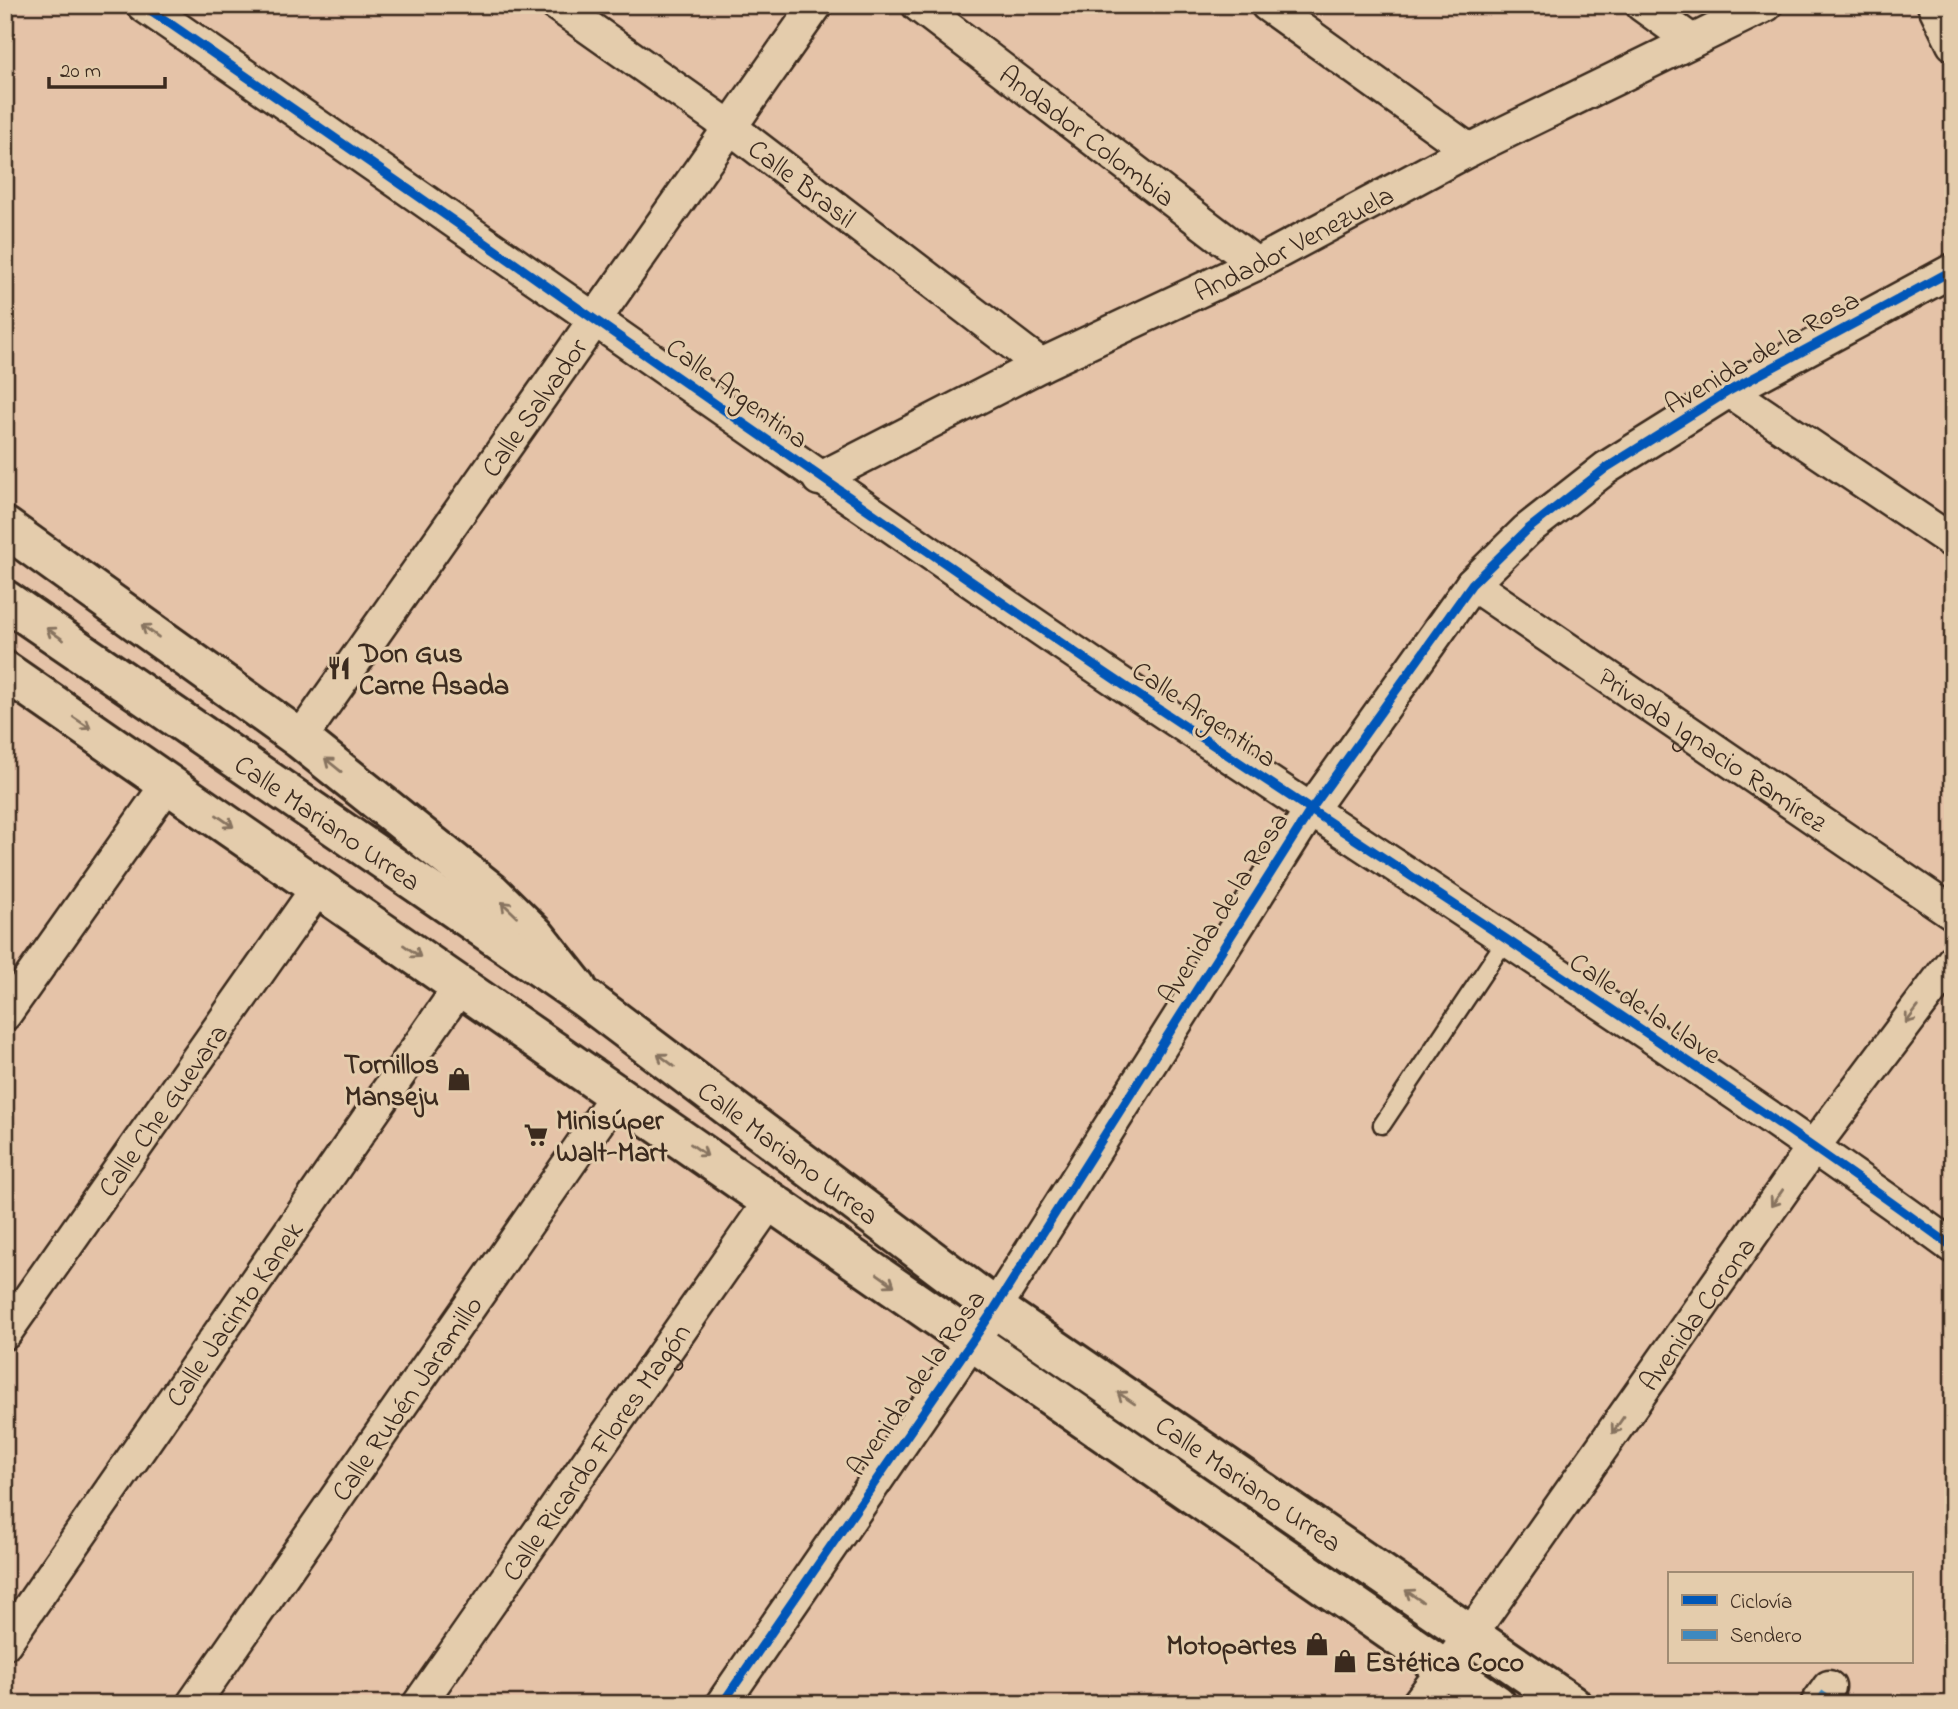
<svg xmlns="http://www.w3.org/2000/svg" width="1958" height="1709" viewBox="0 0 1958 1709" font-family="'Indie Flower',sans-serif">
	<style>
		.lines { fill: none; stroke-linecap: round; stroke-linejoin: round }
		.service-casing { stroke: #3b2a1e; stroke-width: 21 }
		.minor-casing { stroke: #3b2a1e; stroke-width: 37 }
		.tertiary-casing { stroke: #3b2a1e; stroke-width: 44 }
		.primary-casing { stroke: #3b2a1e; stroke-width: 44 }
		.service { stroke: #e4ccac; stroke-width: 16 }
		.minor { stroke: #e4ccac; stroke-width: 32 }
		.tertiary { stroke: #e4ccac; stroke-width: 38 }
		.primary { stroke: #e4ccac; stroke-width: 38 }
		.quiet { stroke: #3e89bf; stroke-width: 7; stroke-dasharray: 14 7; stroke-linecap: butt }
		.cycleway-casing { stroke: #e4ccac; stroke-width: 13 }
		.cycleway { stroke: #0057b8; stroke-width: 9 }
		.oneway { stroke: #87735e }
		.labels { text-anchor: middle; stroke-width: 6; stroke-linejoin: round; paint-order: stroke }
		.street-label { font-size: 28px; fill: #3b2a1e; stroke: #e4ccac }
		.poi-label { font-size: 28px; font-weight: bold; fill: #3b2a1e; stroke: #e4ccac; text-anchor: start }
	</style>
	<rect width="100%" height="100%" fill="#e5c3a8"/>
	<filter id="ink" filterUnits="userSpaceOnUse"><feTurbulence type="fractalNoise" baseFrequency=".0143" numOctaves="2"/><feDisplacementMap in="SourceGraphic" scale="14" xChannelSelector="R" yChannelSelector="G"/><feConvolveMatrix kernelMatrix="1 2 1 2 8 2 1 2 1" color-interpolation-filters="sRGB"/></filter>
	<g filter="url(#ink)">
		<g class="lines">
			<g class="service-casing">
				<path id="service" d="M1382,1125L1505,941"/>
			</g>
			<g class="minor-casing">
				<g id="minor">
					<path d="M143,5C464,226 781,453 1104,672C1387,863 1677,1046 1953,1247"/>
					<path id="s1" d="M557,5L730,127L1041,365"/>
					<path id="s2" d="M918,5L1256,264"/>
					<path d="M1267,5L1469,150"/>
					<path d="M1642,5L1692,41"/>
					<path d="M1934,5L1953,44"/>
					<path d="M1729,391L1953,542"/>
					<path id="s3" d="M819,479L1041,365L1256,264L1469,150L1766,5"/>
					<path id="s4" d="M1472,584L1953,913"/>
					<path id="s5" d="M300,739L816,5"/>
					<path d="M5,1014L169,782"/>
					<path id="s6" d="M5,1333L319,886"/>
					<path id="s7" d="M5,1643L461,985"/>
					<path id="s8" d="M193,1704L618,1093"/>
					<path id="s9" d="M419,1704L771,1200"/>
					<path d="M722,1704L995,1308L1310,811L1472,584L1527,530L1606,468L1729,391L1953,270"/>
					<path id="s10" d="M1418,1704L1471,1634L1814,1146L1953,961"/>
					<path d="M1817,1704L1829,1687"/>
				</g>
			</g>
			<g class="tertiary-casing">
				<path id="tertiary" d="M5,527L300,739L491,892L535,935L577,988"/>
			</g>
			<g class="primary-casing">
				<g id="primary">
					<path id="s11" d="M5,600L585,998L995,1308L1571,1704"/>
					<path d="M5,671L1496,1704"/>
				</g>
			</g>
			<use href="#service" class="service"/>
			<use href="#minor" class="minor"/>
			<use href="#tertiary" class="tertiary"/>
			<use href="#primary" class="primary"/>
			<path class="quiet" d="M1817,1704L1829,1687"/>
			<g class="cycleway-casing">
				<path id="cycleway" d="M143,5C464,226 781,453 1104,672C1387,863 1677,1046 1953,1247
					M722,1704L995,1308L1310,811L1472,584L1527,530L1606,468L1729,391L1953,270"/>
			</g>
			<use href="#cycleway" class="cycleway"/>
		</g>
		<defs><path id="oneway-shaft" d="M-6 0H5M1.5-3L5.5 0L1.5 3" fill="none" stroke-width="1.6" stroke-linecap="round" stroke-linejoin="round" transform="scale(1.75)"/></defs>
		<g class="oneway">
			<use href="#oneway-shaft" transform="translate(150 631) rotate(-144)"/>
			<use href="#oneway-shaft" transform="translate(55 634) rotate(-145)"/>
			<use href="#oneway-shaft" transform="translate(82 723) rotate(34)"/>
			<use href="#oneway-shaft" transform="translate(333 765) rotate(-141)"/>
			<use href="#oneway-shaft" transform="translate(225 821) rotate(35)"/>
			<use href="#oneway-shaft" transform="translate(509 909) rotate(-136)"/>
			<use href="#oneway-shaft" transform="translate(412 951) rotate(35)"/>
			<use href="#oneway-shaft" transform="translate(1912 1015) rotate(127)"/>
			<use href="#oneway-shaft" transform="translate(666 1060) rotate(-143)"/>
			<use href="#oneway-shaft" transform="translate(699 1150) rotate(35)"/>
			<use href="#oneway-shaft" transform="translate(1777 1198) rotate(125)"/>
			<use href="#oneway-shaft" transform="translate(886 1280) rotate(35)"/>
			<use href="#oneway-shaft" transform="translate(1126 1398) rotate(-146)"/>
			<use href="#oneway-shaft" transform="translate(1618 1425) rotate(125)"/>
			<use href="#oneway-shaft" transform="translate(1414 1596) rotate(-146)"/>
		</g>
	</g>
	<defs>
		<g id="restaurant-bare" transform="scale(1.89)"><path d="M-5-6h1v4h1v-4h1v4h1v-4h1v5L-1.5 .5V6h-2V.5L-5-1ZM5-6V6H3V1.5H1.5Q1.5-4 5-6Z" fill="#3b2a1e" stroke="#e4ccac" stroke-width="2.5" paint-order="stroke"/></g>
		<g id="shop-bare" transform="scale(1.89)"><path d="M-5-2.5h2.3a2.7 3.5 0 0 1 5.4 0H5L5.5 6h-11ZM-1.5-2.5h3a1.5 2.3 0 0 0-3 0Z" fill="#3b2a1e" stroke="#e4ccac" stroke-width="2.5" paint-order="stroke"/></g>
		<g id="supermarket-bare" transform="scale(1.89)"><path d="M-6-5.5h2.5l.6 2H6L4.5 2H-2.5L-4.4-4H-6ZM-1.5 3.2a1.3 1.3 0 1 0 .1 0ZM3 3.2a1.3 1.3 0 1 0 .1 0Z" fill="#3b2a1e" stroke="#e4ccac" stroke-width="2.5" paint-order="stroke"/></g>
	</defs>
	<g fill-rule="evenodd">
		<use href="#restaurant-bare" x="339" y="668"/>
		<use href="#shop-bare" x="459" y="1079"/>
		<use href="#supermarket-bare" x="536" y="1135"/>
		<use href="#shop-bare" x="1317" y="1644"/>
		<use href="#shop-bare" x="1345" y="1661"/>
	</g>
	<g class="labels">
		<g class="street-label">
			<text dy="10" stroke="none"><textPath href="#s2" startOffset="214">Andador Colombia</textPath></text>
			<text dy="10" stroke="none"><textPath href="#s1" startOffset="303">Calle Brasil</textPath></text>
			<text dy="10" stroke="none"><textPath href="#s3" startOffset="530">Andador Venezuela</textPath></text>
			<text transform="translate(1761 351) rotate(-30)" y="10">Avenida de la Rosa</text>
			<text transform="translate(738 392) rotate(36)" y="10">Calle Argentina</text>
			<text dy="10" stroke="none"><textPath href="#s5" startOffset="406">Calle Salvador</textPath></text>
			<text transform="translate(1205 713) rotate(34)" y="10">Calle Argentina</text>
			<text dy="10" stroke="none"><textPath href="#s4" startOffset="292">Privada Ignacio Ramírez</textPath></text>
			<text dy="10" stroke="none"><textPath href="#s11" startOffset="392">Calle Mariano Urrea</textPath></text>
			<text transform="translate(1222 907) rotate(-58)" y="10">Avenida de la Rosa</text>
			<text transform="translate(1646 1007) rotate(34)" y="10">Calle de la Llave</text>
			<text dy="10" stroke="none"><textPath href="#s6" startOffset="273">Calle Che Guevara</textPath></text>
			<text dy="10" stroke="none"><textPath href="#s11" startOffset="959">Calle Mariano Urrea</textPath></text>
			<text dy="10" stroke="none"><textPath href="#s10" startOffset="480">Avenida Corona</textPath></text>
			<text dy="10" stroke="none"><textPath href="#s7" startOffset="401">Calle Jacinto Kanek</textPath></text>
			<text transform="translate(915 1382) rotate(-55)" y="10">Avenida de la Rosa</text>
			<text dy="10" stroke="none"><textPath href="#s8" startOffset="373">Calle Rubén Jaramillo</textPath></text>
			<text dy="10" stroke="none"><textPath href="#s9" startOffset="308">Calle Ricardo Flores Magón</textPath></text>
			<text dy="10" stroke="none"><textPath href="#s11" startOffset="1526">Calle Mariano Urrea</textPath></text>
		</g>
		<g class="poi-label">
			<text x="359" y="662">Don Gus<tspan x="359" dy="32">Carne Asada</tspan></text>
			<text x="439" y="1073" text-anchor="end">Tornillos<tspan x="439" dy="32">Manseju</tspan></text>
			<text x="556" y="1129">Minisúper<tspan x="556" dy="32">Walt-Mart</tspan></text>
			<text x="1297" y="1654" text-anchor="end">Motopartes</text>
			<text x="1365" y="1671">Estética Coco</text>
		</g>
	</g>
	<rect width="1958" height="1709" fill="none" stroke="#e4ccac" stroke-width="28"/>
	<rect x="14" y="14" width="1930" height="1681" fill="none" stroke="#3b2a1e" stroke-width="2.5" filter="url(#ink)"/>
	<rect x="1668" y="1572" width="245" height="91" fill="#e4ccac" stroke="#a08b73" stroke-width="2"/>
	<rect x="1682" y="1595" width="35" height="10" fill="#0057b8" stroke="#a08b73" stroke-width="2"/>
	<text x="1730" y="1608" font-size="21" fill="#3b2a1e">Ciclovía</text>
	<rect x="1682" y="1630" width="35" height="10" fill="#3e89bf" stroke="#a08b73" stroke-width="2"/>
	<text x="1730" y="1642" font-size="21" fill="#3b2a1e">Sendero</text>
	<path d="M49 77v10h116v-10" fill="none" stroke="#3b2a1e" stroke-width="3.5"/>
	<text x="60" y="77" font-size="21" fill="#3b2a1e" stroke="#e4ccac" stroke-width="5" paint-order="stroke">20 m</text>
</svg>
